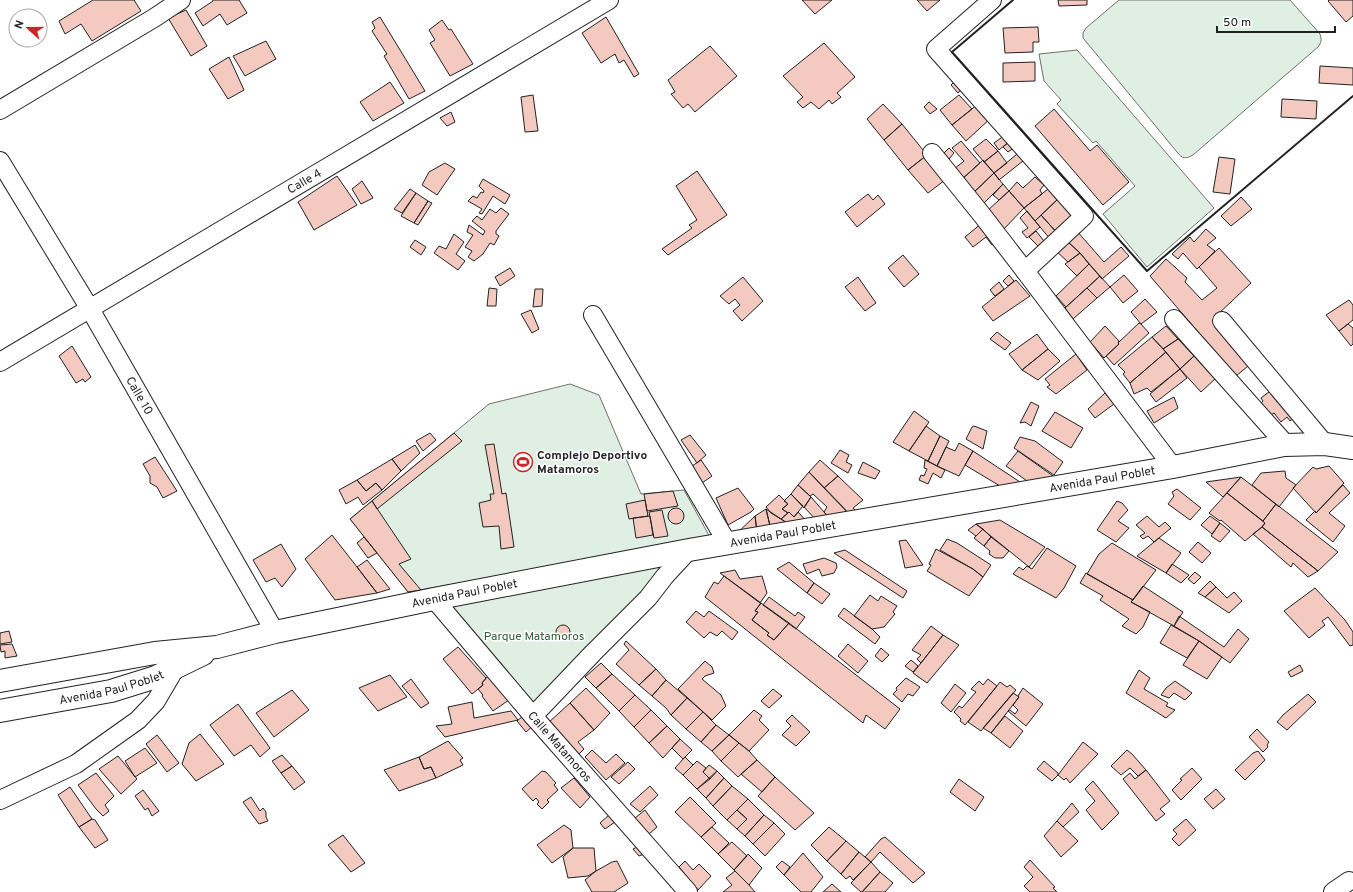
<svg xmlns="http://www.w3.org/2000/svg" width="1353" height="892" viewBox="0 0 1353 892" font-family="Overpass,sans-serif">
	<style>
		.green { fill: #e0efe3; stroke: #6f6f6f }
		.building { fill: #f3c9c0; stroke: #222 }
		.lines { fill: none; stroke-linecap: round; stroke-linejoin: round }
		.minor-casing { stroke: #222; stroke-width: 20 }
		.major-casing { stroke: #222; stroke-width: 24 }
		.minor { stroke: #fff; stroke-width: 18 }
		.major { stroke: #fff; stroke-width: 22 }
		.wall { stroke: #222; stroke-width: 2 }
		.labels { text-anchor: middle; stroke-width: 3; stroke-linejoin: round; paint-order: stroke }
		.street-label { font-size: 12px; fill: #222; stroke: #fff }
		.poi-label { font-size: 12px; font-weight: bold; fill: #222; stroke: #fff; text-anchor: start }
		.park-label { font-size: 12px; fill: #2f5e38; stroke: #fff }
	</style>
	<rect width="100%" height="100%" fill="#fff"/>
	<path class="green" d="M1119,0H1290L1320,34C1322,40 1321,43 1318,47L1193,155C1186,159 1182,159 1177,152L1083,38V33L1086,28Z
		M1077,50L1214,208L1147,267L1103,214L1135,186L1096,141L1093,143L1057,104L1061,100L1044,81L1039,54Z
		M570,384L599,395L641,494L684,490L711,539L408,592L350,519L489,404Z
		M666,564L670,568L530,710L444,603Z"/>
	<path class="building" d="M93,0H134L141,11L92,41L81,24L65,34L59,21Z
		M213,0H239L247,13L227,25L220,14L203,26L195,13L213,1Z
		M802,0H832L815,14Z
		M917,0H940L927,11Z
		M1058,0H1087V5L1059,6Z
		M1329,0H1353V16L1346,22L1328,1Z
		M186,10L207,46L191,56L168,18Z
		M380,17L425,91L409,99L384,56L387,54L372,31L375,28L372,22Z
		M606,17L639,74L634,77L624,60L619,63L615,54L601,63L582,33Z
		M442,20L449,30L451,29L473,64L450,76L430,43L435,40L429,30Z
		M1038,27L1039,42H1033V52L1005,53L1003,28Z
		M266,41L276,59L245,76L233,56Z
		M824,43L855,77L837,93L841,97L832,104L829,100L819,109L811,102L803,108L797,102L803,97L783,76Z
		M710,46L737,76L695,112L688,104L683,108L671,94L675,92L668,80Z
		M229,57L244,90L228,99L209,69Z
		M1035,62V81L1003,82V63Z
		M1320,66L1353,68V85L1319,83Z
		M956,80L963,87L958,93L951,85Z
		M390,82L404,103L373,121L360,102Z
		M533,95L538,131L525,132L521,97Z
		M959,95L972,109L952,125L940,110Z
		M1282,99L1317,101L1316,119L1281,117Z
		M929,102L937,109L930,114L924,107Z
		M883,104L902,124L884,140L867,119Z
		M978,104L992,117L966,141L952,125Z
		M1054,109L1090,151L1097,145L1129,182L1103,205L1035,126Z
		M451,112L455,122L447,126L440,118Z
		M902,124L927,155L908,170L884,140Z
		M1005,135L1010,141L999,150L994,143Z
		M986,139L998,151L984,162L973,149Z
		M961,141L980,163L961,180L953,170L964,161L952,148Z
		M1010,141L1015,147L1008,152L1003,147Z
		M949,148L954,153L949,159L943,154Z
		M1022,150L1028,157L999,180L994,173Z
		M998,151L1007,163L994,173L984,162Z
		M927,155L945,180L928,193L908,170Z
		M1219,157L1235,159L1230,194L1213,192Z
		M983,160L994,173L971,195L959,182Z
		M445,163L455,169L437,195L422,185L429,172Z
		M697,171L727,215L668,255L662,249L692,228L689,225L697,220L676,186Z
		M994,173L1003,184L981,206L971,195Z
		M337,176L357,205L314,230L298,202Z
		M1035,177L1044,185L1040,190L1042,194L1024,208L1009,191L1017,182L1023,188Z
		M483,179L510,195L505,204L493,196L482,214L479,213L482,209L468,201L473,196L477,198L481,192L483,193L484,191L479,186Z
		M362,181L373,198L361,204L352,189Z
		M1003,184L1009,191L999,200L993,195Z
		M410,189L416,193L402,213L394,209Z
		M1048,189L1057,200L1035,221L1024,208Z
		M1009,191L1024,208L1003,230L987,211Z
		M416,193L428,201L414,223L401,216Z
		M868,194L873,200L878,195L885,204L857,227L845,212Z
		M1060,197L1076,216L1058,234L1041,215Z
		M1241,197L1252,209L1231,226L1221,216Z
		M428,201L432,203L418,225L414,223Z
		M501,208L509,214L496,231V234L499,236L494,245L490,243L483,254L474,261L468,257L472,251L465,247L473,235L467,232L469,225L483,235L485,231L472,221L477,216L482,220L490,209L496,213Z
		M1027,211L1040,227L1027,238L1022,232L1028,228L1020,218Z
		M1041,215L1058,234L1051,240L1035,221Z
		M982,223L997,242L992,245L986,237L973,247L965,237Z
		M1206,229L1216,238L1207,245L1215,251L1197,269L1183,253L1178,259L1172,254L1190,237L1194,242Z
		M1076,230L1104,262L1121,247L1129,256L1102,279L1080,253L1067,241Z
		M1036,231L1044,241L1039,247L1029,237Z
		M454,234L464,242L456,254L465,261L458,270L434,253L439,246L446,249Z
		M415,240L426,247L421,255L410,247Z
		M1067,241L1080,253L1068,262L1056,251Z
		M1219,248L1251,283L1215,317L1253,362L1236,376L1150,276L1166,259L1187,278L1185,282L1202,300L1217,288L1199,267Z
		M1080,253L1089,264L1077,276L1065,264Z
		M903,255L919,274L904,287L888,268Z
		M1089,264L1100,276L1066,307L1056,296Z
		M510,268L515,276L500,286L495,277Z
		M1009,275L1014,281L1008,286L1003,281Z
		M1124,275L1138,291L1123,303L1110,287Z
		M1100,276L1110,287L1097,298L1087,288Z
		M743,277L763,301L742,321L733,311L740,305L735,299L729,304L720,296Z
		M858,277L876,303L865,311L845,287Z
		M1016,280L1030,296L993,321L982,307Z
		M999,282L1004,289L995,296L990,290Z
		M489,288L497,289L496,306H487Z
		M1087,288L1097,298L1073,319L1065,308Z
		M535,289H543L542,306L533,307Z
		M1145,299L1157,312L1141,324L1131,312Z
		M1349,300L1353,305V320L1339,331L1326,315Z
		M531,310L539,329L532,333L521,314Z
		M1139,323L1141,324L1149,333L1114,365L1106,356L1119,344L1118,343Z
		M1348,324L1353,328V344L1351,346L1339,331Z
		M1105,326L1119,341L1118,343L1119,344L1104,358L1090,342Z
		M1166,326L1178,339L1163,349L1152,337Z
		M997,332L1011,343L1005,350L990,339Z
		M1037,334L1048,349L1022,370L1009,354Z
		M1152,337L1166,352L1130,383L1123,374L1125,372L1118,365Z
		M1178,339L1194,356L1180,369L1163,349Z
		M72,346L91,377L85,382L83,379L76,383L59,356Z
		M1048,349L1060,361L1038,380L1022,370Z
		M1166,352L1180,369L1151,392L1147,388L1134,394L1130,383Z
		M1076,354L1087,370L1056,394L1047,387L1050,385L1045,379Z
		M1194,356L1215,379L1201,392L1180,369Z
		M1180,369L1187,378L1156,402L1150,394Z
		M1274,388L1296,416L1290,421L1287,417L1281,422L1274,413L1271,415L1261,403L1263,401L1261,398Z
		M1105,393L1114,404L1095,418L1088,409Z
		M1174,397L1178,408L1154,423L1147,411Z
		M1031,402L1039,406L1031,426L1025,422L1020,423Z
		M914,411L929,422L909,451L893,442Z
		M1055,412L1083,428L1071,448L1042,431Z
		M926,426L940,436L928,461L909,451Z
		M974,426L987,431L983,449L966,439L972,427Z
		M430,433L436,440L423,451L416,441Z
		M454,433L462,441L377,509L372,501Z
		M690,435L706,455L697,463L681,440Z
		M940,436L949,441L937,466L928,461Z
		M1020,437L1035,441L1063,462L1054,475L1014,448Z
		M959,443L973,451L959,476L937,466L946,447L955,451Z
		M494,444L502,494L506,493L514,547L501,549L499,526L483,527L479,503L491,500L490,494H494L485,445Z
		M415,445L420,453L401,471L392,459Z
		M840,450L849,455L846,462L852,465L848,473L831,463Z
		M973,451L1020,482L1010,492L965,465Z
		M1018,451L1053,476L1030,483L1006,466Z
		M155,457L177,491L163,498L157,487L150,483V476L143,464Z
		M392,459L401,471L382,490L376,483L366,491L357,480Z
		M701,460L712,476L702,483L692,466Z
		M820,460L838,476L824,488L809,472Z
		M925,460L945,470L941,478L933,473L928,484L919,480L921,475L924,476L927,469L924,468Z
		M863,462L880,471L875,479L858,473Z
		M1329,466L1344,483L1316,513L1293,488L1313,467L1316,469Z
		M1285,471L1286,478L1296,485L1279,507L1252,485L1261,473Z
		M809,472L842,506L851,516L831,520L824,512L827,507L813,494L810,496L798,485Z
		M838,476L863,500L853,508L859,514L851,516L824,488Z
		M1241,477L1276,504L1263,521L1227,493Z
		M1241,477L1223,497L1206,482Z
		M357,480L366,491L376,483L382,490L363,505L358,497L346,504L339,490Z
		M798,485L811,497L804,508L791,494Z
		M1343,485L1350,493L1329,513L1345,526L1333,542L1306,520L1315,511L1316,513Z
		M738,488L754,509L751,512L728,525L716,498Z
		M1177,489L1201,508L1190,520L1168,504L1174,496L1172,492Z
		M673,491L678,506L647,511L644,494Z
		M1227,493L1265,523L1262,527L1245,541L1221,520L1220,521L1209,513Z
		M791,494L803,506L794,517L789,512L788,513L782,509L788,504L784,501Z
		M779,495L788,504L782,509L788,513L781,519L771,513L766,507Z
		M811,497L831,520L818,522L804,507Z
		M645,500L648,516L629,519L626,504Z
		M372,501L411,559L399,564L421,590L408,592L350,519Z
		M1117,501L1122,503L1128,510L1118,521L1129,528L1116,542L1097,530Z
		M1276,504L1338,552L1318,571L1262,527L1265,523L1263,521Z
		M668 516a8 8 0 1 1 16 0a8 8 0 1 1-16 0Z
		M766,509L771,530L757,532L755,516Z
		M766,509L790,525L771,530Z
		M662,510L668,536L654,538L649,512Z
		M789,512L794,517L798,512L809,524L790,525L781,519Z
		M650,516L653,535L636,538L633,518Z
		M755,516L757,532L734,536Z
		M1147,516L1159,527L1165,522L1171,528L1154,542L1148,536L1143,539L1140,536L1145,533L1136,525Z
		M1210,516L1220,523L1212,534L1201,525Z
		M1000,520L1045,547L1029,567L976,524Z
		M1220,523L1230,531L1220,542L1211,536Z
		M976,524L983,529L976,536L968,530Z
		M1262,527L1318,571L1308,577L1293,563L1291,567L1253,534Z
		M983,529L991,537L984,546L974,538Z
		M332,535L357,567L377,593L335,600L305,559Z
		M364,537L377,553L368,558L357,543Z
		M991,537L1009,551L1003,558H995L989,554L990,551L984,546Z
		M1159,538L1181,553L1166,573L1137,556Z
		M947,539L957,543L991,565L983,577L973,569L940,550Z
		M906,540L923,565L905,568L899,541Z
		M1198,542L1211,553L1202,563L1189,552Z
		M1112,543L1156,570L1133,600L1087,574L1099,554Z
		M281,544L296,569L282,587L275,578L266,582L253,560Z
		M1047,548L1076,566L1064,588L1056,598L1013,574L1019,567L1023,570L1027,566L1032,569Z
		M936,549L973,569L983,577L969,596L927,571L931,565L929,564Z
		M845,550L907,591L903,598L834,553Z
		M824,558L836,563L837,567L834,573L822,576L819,569L807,574L803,564Z
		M367,560L390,589L377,593L357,567Z
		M789,562L814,583L807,593L777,569Z
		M1172,564L1189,575L1181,583L1166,573Z
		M735,570L740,579L762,576L767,593L760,603L720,573Z
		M1195,572L1201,577L1194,584L1188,579Z
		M1086,573L1133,600L1131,602L1150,612L1143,627L1136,634L1122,626L1129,619L1100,600L1103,596L1080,583Z
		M724,576L761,603L755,611L758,612L752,620L769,633L767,635L774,640L789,623L900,709L885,729L866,715L863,723L705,597L714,582L718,584Z
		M1210,581L1216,587L1205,597L1198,593Z
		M814,583L830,594L822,604L807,593Z
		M1143,586L1183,612L1174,626L1131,602Z
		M1216,587L1227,598L1234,592L1242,601L1229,613L1205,597Z
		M1315,588L1345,620L1353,632V645L1350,646L1328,617L1322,621L1325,625L1309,638L1284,611Z
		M870,595L878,601L881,596L897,606L893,612L895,614L884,627L872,629L854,616Z
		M769,597L795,616L798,612L805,617L796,629L763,605Z
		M761,603L789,623L774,640L767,635L769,633L752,620L758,612L755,611Z
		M844,608L872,629L880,637L875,644L838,616Z
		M696,611L704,617L709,611L738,632L732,640L722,631L717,636L710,632L704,638L686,622Z
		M1179,616L1224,647L1238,629L1249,639L1230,663L1199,641L1174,626Z
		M556 632a7 7 0 1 1 14 0a7 7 0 1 1-14 0Z
		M1171,625L1199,641L1187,658L1160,643Z
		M931,626L943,635L921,663L917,659L921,655L912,650Z
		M9,631L12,642L0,644V633Z
		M943,635L959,645L927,683L913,673Z
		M626,641L656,669L639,685L616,664L629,650L624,644Z
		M1199,641L1222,657L1207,679L1183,665Z
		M12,644L17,656L5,658V651L1,652L0,645Z
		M848,644L868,661L858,673L838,656Z
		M458,647L486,678L482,683L483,685L472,694L443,659Z
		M881,648L889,655L882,662L875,656Z
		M911,660L918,666L913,672L905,666Z
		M705,661L712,667L714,673L705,676L702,679L721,695L726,706L712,720L678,689Z
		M601,663L612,674L596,688L585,677Z
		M1300,665L1303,671L1291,677L1288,672Z
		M656,669L666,680L652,696L639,685Z
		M1139,670L1150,678L1144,689L1168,703L1166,706L1175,710L1166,718L1126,693Z
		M612,674L635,695L619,711L596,688Z
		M390,675L407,697L378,711L359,688Z
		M488,676L509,700L493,711L482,696L483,695L478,689L483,685L482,683Z
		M906,678L920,687L913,696L908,694L902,702L893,694L897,690L896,688Z
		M411,679L429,703L421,708L402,686Z
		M988,679L997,686L965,725L960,721L961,719L954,712L959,706L962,708L976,692L971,689L979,681L983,685Z
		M666,680L687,698L671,715L666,708L652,696Z
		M1175,681L1192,693L1185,700L1174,693L1169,698L1161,695L1166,688Z
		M1000,682L1007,687L1010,685L1016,690L981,731L968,722Z
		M955,684L966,693L951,712L941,703Z
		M586,688L610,713L594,730L570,703Z
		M1023,688L1043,704L1026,726L1008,711L1010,710L1015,714L1018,710L1013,705L1019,697L1018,696Z
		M773,689L782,696L769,708L761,701Z
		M292,690L309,710L274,737L256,713Z
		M1013,693L1019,697L991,733L983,728Z
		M1308,694L1316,702L1287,730L1277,722L1283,715Z
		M635,695L651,710L634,727L619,711Z
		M687,698L703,712L686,729L671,715Z
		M472,702L474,718L511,711L518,720L445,737L436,726L452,724L448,707Z
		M570,703L594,730L578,742L584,749L579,754L548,723Z
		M238,704L270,748L260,757L251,745L234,756L210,725Z
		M651,710L667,726L649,743L634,727Z
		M754,710L762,716L759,720L769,730L749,751L729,735Z
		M703,712L716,725L701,742L686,729Z
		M524,715L533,726L526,732L517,721Z
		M792,715L810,732L796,746L782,735L791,726L786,721Z
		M1005,716L1023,731L1010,748L991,733Z
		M716,725L729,735L712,751L701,742Z
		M667,726L680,739L663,758L649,743Z
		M1257,729L1269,742L1267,745L1268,747L1263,752L1249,737Z
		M200,734L224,764L196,781L182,764L189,743Z
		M157,735L179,763L167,772L146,744Z
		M729,735L739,743L721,761L712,751Z
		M680,739L692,750L683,759L672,748Z
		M448,741L463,758L460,760L463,765L436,778L431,767L424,769L419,757Z
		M1083,742L1098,754L1070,783L1066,778L1064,780L1058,775Z
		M739,743L749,751L757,760L738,777L721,761Z
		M145,748L157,763L135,777L125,761Z
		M592,750L606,763L616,754L625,763L606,780L585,757Z
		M1127,750L1132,754L1146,770L1138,776L1130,768L1121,775L1111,766Z
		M1258,751L1265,760L1245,780L1235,770L1253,753Z
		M282,755L292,766L281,773L272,761Z
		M118,756L137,779L121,794L99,769Z
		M419,757L424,769L431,767L436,778L399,791L384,770Z
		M685,757L693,765L683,775L675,768Z
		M757,760L775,777L762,792L741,774Z
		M697,761L706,768L703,772L710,779L697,789L683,775Z
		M1044,761L1058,773V775L1052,781L1037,769Z
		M628,762L635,769L619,784L611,777Z
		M709,765L717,771L710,779L703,772Z
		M292,766L305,782L294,790L281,773Z
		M1192,768L1202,779L1181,800L1172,790L1182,780L1180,779Z
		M1146,770L1170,801L1160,809L1165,814L1156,821L1123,779L1130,773L1135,779Z
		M542,771L546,772L556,783L554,785L558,790L547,800L549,802L542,809L537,804L539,802L536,798L533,801L522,789Z
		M717,771L724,778L706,798L697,789Z
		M96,773L114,796L105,805L109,811L103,816L96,809L78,785Z
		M775,777L814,813L795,830L758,796Z
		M574,778L590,797L580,808L561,788Z
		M724,778L732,786L713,806L706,798Z
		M959,779L984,797L975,811L950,792Z
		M1093,781L1119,813L1102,830L1086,810L1095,801L1085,789Z
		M650,786L658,795L640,812L630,804Z
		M732,786L748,799L727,820L713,806Z
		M70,787L92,819L79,827L58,795Z
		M1216,789L1225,799L1213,809L1204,799Z
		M143,790L159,811L152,816L148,808L145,810L135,796Z
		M251,797L260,811L263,808L266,812V817L268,821L259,824L243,802Z
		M690,797L716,823L701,837L675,812Z
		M748,799L764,815L745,836L737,829L747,819L737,810Z
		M1072,803L1079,812L1063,827L1057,821Z
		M645,810L657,827L649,834L635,818Z
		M737,810L747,819L737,829L727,820Z
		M609,815L615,822L605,829L600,823Z
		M764,815L774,823L753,844L745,836Z
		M92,819L95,820L108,840L95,848L79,827Z
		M1186,819L1196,830L1179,846L1172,839L1177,834L1173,830Z
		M1057,821L1078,841L1061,857L1044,836Z
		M774,823L785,834L765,856L753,844Z
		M564,825L571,830L573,848L552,863L537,845Z
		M712,827L729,843L718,854L701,837Z
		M829,827L846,841L827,861L811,845Z
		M343,835L365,863L351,872L328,845Z
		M885,837L925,873L913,883L880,852L871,862L865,857L881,839Z
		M846,841L859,852L841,874L827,861Z
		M732,842L747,856L734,870L718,854Z
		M639,846L644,854L639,856L633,849Z
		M573,848H594L596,871L588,876L568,878L563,857Z
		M859,852L871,862L853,880L850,876L846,879L841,874Z
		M803,853L823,877L811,892H801L784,875Z
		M748,854L762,868L749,885L734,870Z
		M1030,860L1055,887L1053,888L1057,892H1030L1024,886L1033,877L1024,867Z
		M617,861L628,883L614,892H592L585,880L596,871L612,862Z
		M685,861L693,870L699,864L711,876L698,890L679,867Z
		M782,861L790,867L784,875L776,867Z
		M871,862L880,872L862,892H861L851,883Z
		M735,871L749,885L755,892H723L732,885L726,878Z
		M880,872L893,883L885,892H862Z
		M832,884L841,892H823Z"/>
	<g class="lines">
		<g class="minor-casing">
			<g id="minor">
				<path d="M992,0L936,49L1084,216L1025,271L1173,467"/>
				<path d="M0,110L154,18L181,0"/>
				<path d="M932,153L982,215L1025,271"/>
				<path id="s1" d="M0,161L90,309L275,632"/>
				<path d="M593,315L728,544"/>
				<path d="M1174,319L1281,439L1284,445"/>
				<path d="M1222,321L1325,444"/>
				<path id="s2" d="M0,362L609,0"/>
				<path id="s3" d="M434,599L533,716L688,892"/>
				<path d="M533,716L593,653L648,598L665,576L689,550"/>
				<path d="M0,800L76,764L138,720L156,701L176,667"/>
				<path d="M1333,892L1349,881"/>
			</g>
		</g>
		<g class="major-casing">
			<g id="major">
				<path id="s4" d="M0,681L155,653L217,647L275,632L434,599L689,550L1173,467L1284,445L1325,444L1353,448"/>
				<path id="s5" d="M0,711L111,691L156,677L203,654"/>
			</g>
		</g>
		<use href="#minor" class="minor"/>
		<use href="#major" class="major"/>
		<path class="wall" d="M1013,0L952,52L1147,271L1353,96"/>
	</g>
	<defs>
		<g id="stadium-ring" transform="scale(1)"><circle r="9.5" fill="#fff" stroke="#c62828" stroke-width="1.5"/><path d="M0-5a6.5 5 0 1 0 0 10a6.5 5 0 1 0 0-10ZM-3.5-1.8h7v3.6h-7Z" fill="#c62828"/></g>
	</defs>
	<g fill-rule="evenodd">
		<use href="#stadium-ring" x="523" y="462"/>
	</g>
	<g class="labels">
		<g class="street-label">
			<text dy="4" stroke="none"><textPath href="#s2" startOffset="354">Calle 4</textPath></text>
			<text dy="4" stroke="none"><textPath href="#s1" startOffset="273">Calle 10</textPath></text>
			<text dy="4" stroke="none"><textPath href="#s4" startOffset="1121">Avenida Paul Poblet</textPath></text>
			<text dy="4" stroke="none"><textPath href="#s4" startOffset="797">Avenida Paul Poblet</textPath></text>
			<text dy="4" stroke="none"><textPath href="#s4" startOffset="473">Avenida Paul Poblet</textPath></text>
			<text dy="4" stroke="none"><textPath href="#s5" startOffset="114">Avenida Paul Poblet</textPath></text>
			<text dy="4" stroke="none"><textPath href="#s3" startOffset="194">Calle Matamoros</textPath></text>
		</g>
		<g class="poi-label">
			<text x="537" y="459">Complejo Deportivo<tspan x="537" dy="14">Matamoros</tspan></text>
		</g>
		<g class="park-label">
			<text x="534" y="640">Parque Matamoros</text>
		</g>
	</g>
	<g transform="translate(28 28) rotate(291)"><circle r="19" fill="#ffffff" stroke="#a7a7a7"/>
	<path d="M0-3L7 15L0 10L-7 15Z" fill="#c62828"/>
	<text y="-6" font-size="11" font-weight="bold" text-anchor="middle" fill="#222222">N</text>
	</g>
	<path d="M1217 26v6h118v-6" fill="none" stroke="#222222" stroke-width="2"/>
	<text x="1223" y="26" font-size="12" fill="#222222" stroke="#ffffff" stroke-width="3" paint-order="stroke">50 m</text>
</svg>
